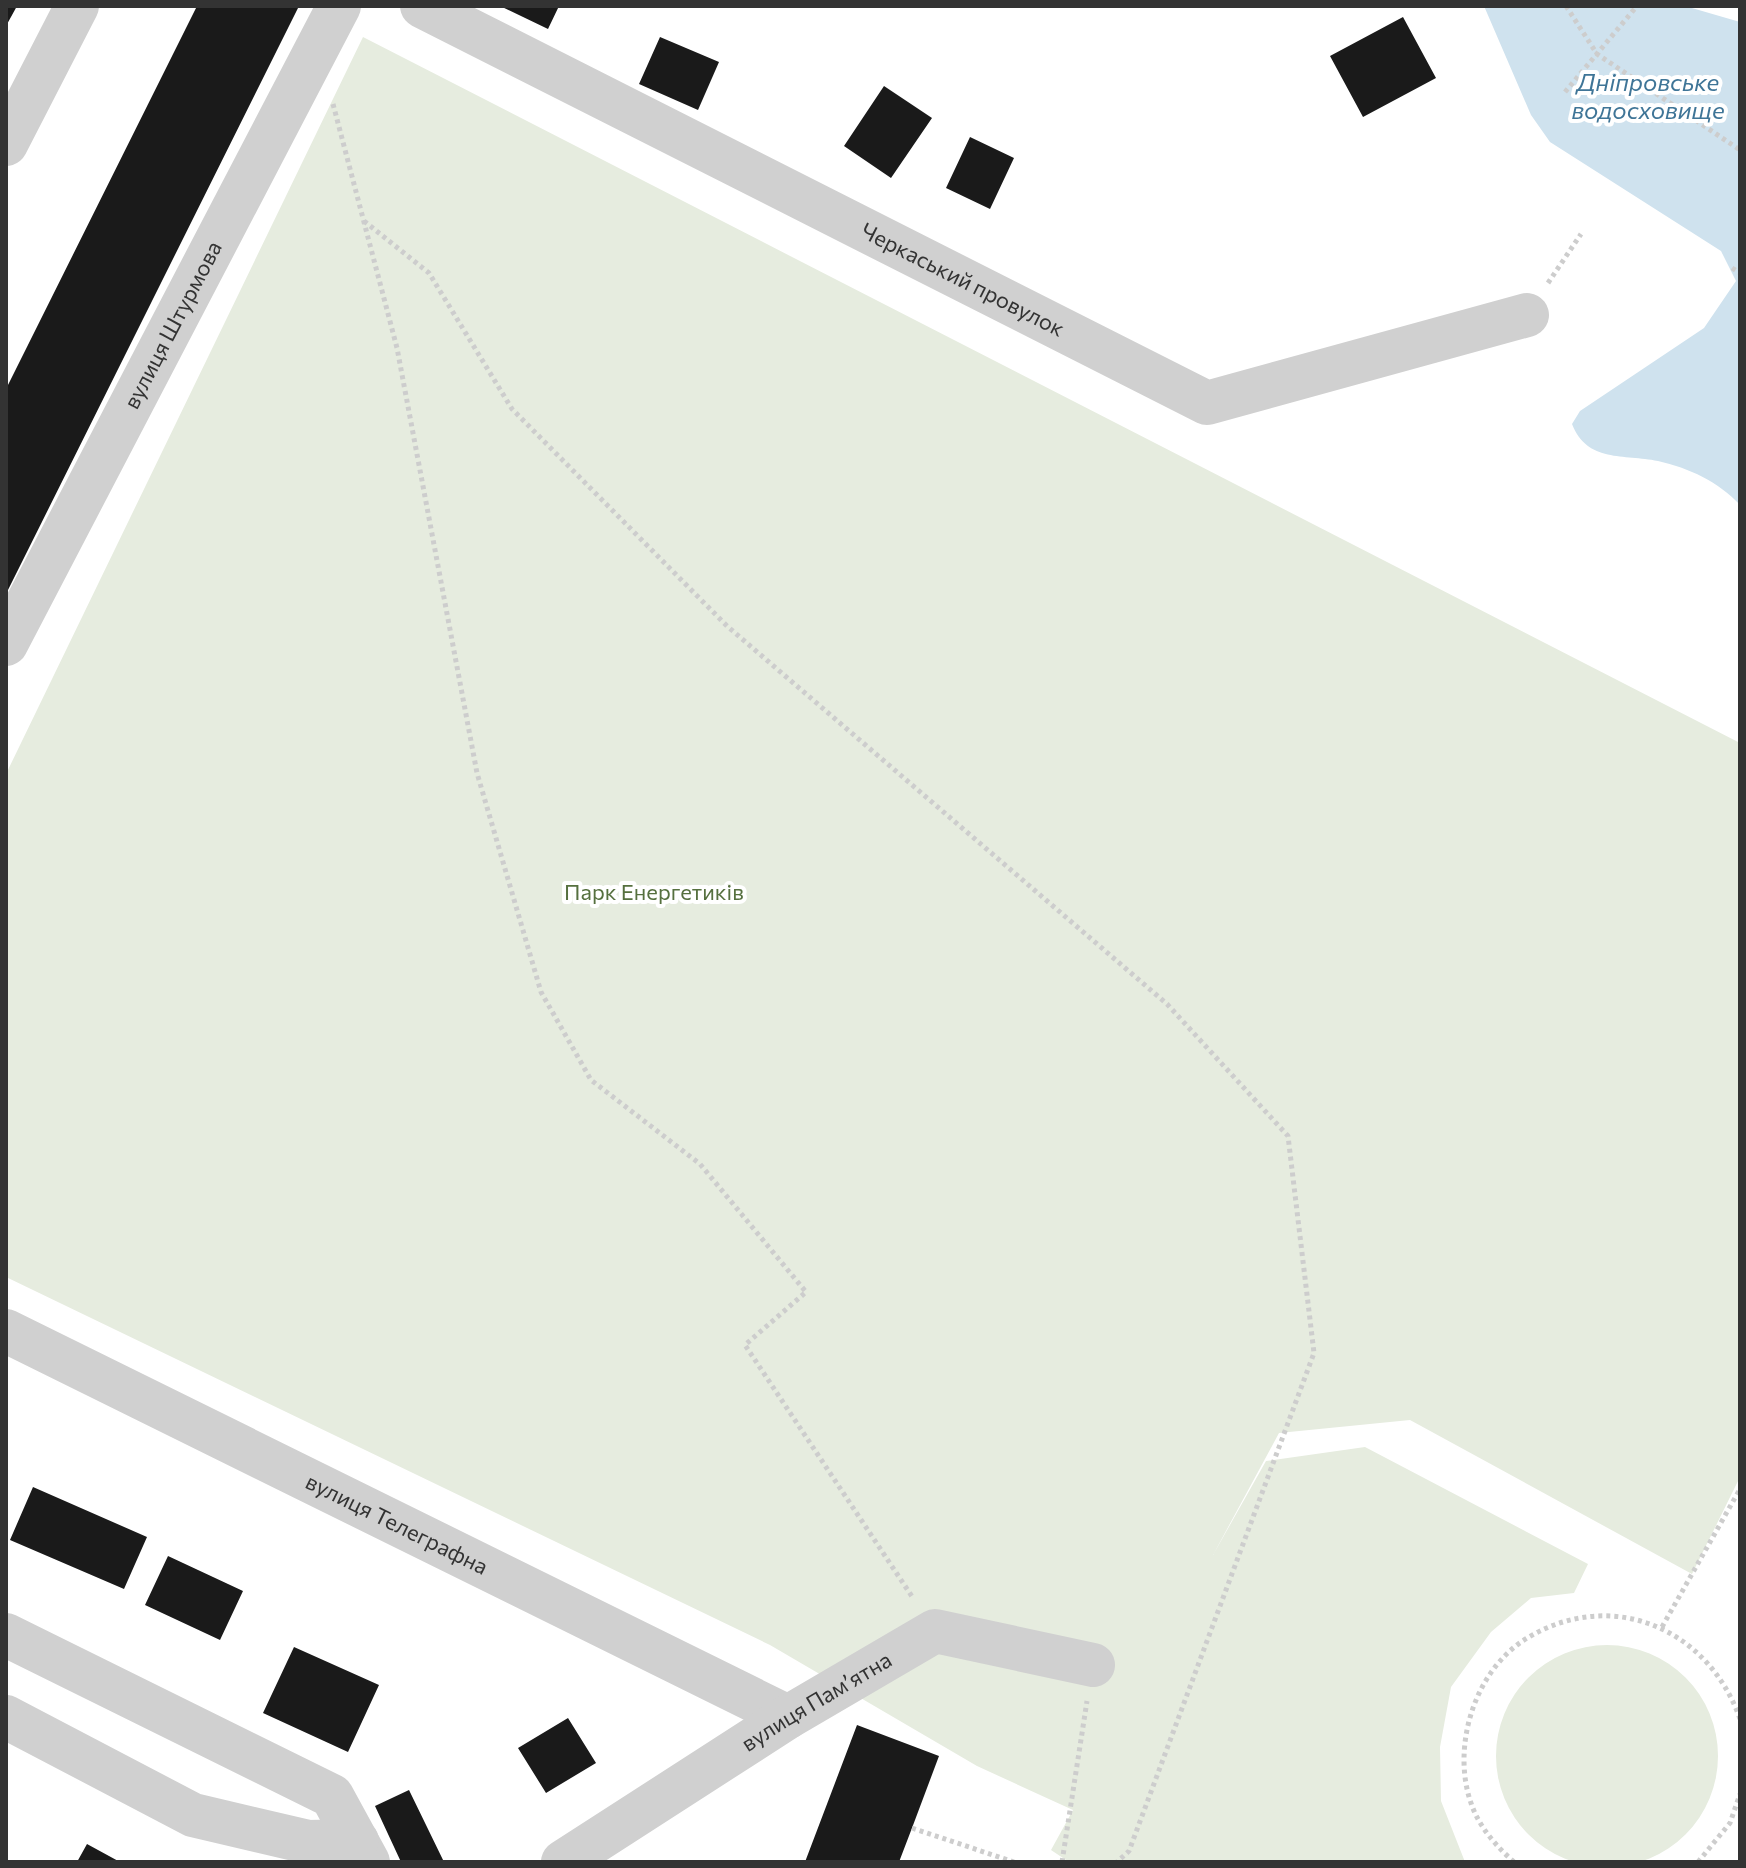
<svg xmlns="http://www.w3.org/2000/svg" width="1746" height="1868" viewBox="0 0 1746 1868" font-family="Commissioner,sans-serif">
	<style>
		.green { fill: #e6ecdf }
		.water { fill: #cfe2ee }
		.building { fill: #1a1a1a }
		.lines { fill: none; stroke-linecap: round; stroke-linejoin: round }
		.path { stroke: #cdcdcd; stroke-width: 5; stroke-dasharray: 4 4; stroke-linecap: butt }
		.minor { stroke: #d0d0d0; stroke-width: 44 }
		.labels { text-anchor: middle; stroke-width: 8; stroke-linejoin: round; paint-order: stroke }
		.street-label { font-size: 22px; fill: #333; stroke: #fff }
		.park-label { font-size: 22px; fill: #56703f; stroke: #fff }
		.water-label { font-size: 24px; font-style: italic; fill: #3f7597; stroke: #fff }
	</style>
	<rect width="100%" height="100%" fill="#fff"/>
	<path class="green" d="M363,37L1740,743V1477L1692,1574L1410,1420L1279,1433L1213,1555L1266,1461L1365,1447L1588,1564L1574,1593L1531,1598L1491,1632L1451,1687L1440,1747L1441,1801L1465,1862H1069L1051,1850L1073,1810L977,1766L770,1645L6,1277V774Z
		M1496 1756a111 111 0 1 1 222 0a111 111 0 1 1-222 0Z"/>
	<path class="water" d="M1484,6H1685L1740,22V505C1719,482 1689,468 1658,461C1624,454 1587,463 1572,424L1580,411L1704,328L1736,281L1721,251L1550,142L1531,115Z"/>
	<path class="building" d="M6,6H17L6,26Z
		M197,6H299L6,594V389Z
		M500,6H559L548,29Z
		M1403,17L1436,78L1363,117L1330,56Z
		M660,37L719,62L698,110L639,84Z
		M884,86L932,118L891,178L844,146Z
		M970,137L1014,158L990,209L946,188Z
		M33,1487L147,1537L124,1589L10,1540Z
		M168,1556L243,1591L220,1640L145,1605Z
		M294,1647L379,1685L348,1752L263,1713Z
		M568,1718L596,1763L546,1793L518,1748Z
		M857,1725L939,1756L912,1828L899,1862H805Z
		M409,1790L444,1862H401L375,1806Z
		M87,1844L120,1862H77Z"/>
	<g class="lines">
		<path class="path" d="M1566,6L1597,54L1740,150
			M1565,92L1637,6
			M333,104L397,348L477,773L541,992L591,1080L700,1164L806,1292L745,1345L913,1598
			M364,221L429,273L512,409L727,626L1167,1004L1288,1136L1314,1353L1129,1851L1117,1862
			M1732,268L1740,273
			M1548,283L1581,234
			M1662,1627L1740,1489
			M912,1828L1014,1862
			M1062,1862L1087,1701
			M1514,1862C1496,1846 1479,1827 1471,1803C1451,1746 1475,1668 1529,1637C1614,1587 1709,1630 1740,1719
			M1698,1862L1730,1823L1740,1794"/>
		<g class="minor">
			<path id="s1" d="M422,6L1207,403L1527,315"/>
			<path d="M6,144L77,6"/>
			<path id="s2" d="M6,644L339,6"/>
			<path id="s3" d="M6,1331L788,1717"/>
			<path d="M6,1635L332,1796L368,1862"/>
			<path d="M6,1717L193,1815L308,1842L357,1841"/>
			<path id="s4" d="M563,1862L788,1717L935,1631L1093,1665"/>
		</g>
	</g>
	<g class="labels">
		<g class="street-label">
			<text dy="8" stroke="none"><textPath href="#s1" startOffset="606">Черкаський провулок</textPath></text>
			<text dy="8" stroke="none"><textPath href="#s2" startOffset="360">вулиця Штурмова</textPath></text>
			<text dy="8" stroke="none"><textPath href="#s3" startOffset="436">вулиця Телеграфна</textPath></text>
			<text dy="8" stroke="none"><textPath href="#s4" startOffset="300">вулиця Пам’ятна</textPath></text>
		</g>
		<g class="park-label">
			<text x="654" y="900">Парк Енергетиків</text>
		</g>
		<g class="water-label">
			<text x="1648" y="91">Дніпровське<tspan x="1648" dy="28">водосховище</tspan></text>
		</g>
	</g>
	<rect width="1746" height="1868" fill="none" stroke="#333333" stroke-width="16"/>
</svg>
